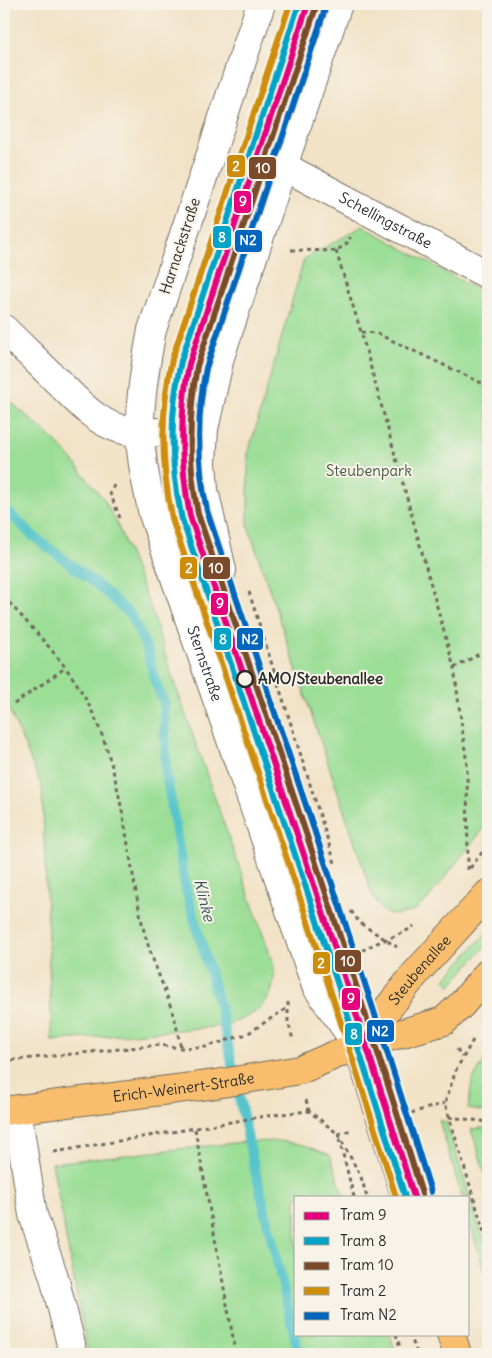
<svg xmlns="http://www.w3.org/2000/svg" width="492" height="1358" viewBox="0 0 492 1358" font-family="Delius,sans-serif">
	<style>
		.green { fill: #9bde96; stroke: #638460 }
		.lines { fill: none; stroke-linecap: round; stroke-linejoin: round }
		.stream { stroke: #57c5cb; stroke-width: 10 }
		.minor-casing { stroke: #716b61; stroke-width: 30 }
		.major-casing { stroke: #716b61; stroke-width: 30 }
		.path { stroke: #716b61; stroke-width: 3; stroke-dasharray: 4 4; stroke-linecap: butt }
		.minor { stroke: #fff; stroke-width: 28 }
		.major { stroke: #f9be6d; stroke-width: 28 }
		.tram-1-casing { stroke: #f7f3e8; stroke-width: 10 }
		.tram-2-casing { stroke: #f7f3e8; stroke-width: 10 }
		.tram-3-casing { stroke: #f7f3e8; stroke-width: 10 }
		.tram-4-casing { stroke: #f7f3e8; stroke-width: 10 }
		.tram-5-casing { stroke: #f7f3e8; stroke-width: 10 }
		.tram-1 { stroke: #e5007d; stroke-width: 6 }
		.tram-2 { stroke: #02a3c6; stroke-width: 6 }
		.tram-3 { stroke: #7a4b2a; stroke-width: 6 }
		.tram-4 { stroke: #ce8d09; stroke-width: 6 }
		.tram-5 { stroke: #0065bd; stroke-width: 6 }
		.stop-dot { fill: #f7f3e8; stroke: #2b2b2b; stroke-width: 2.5 }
		.labels { text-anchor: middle; stroke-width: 4; stroke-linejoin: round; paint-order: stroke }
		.street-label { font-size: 15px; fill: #2b2b2b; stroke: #f7f3e8 }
		.park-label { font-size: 15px; fill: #475846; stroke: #f7f3e8 }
		.stop-label { font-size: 15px; font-weight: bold; fill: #2b2b2b; stroke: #f7f3e8; text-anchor: start }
		.water-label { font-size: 16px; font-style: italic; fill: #38595b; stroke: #f7f3e8 }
		.line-badge { stroke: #f7f3e8; stroke-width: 2 }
		.badge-label { font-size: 14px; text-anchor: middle; font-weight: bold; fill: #fff }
	</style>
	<rect width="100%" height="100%" fill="#f7f3e8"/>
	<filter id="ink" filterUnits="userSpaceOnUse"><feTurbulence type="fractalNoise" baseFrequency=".02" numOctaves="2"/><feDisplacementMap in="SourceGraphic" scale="10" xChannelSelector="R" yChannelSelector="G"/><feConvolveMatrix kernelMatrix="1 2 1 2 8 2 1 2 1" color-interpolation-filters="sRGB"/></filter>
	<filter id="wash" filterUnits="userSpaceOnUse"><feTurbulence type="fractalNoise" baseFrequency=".0096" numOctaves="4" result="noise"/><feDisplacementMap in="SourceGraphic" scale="20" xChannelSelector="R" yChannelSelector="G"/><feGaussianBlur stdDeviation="1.12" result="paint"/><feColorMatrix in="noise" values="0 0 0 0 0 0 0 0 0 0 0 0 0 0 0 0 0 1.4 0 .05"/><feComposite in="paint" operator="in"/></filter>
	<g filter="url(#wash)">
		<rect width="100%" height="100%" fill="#f2e2c6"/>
		<path class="green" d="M363,226L488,296V823L427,900L413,911L397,915L388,914L381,909L372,894L248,526V454L304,259Z
			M4,396L50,436L70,457L105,501L118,526L151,609L171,673L274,966C276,1005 257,1014 224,1026L52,1041L42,787L4,697Z
			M488,931V943L450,986L445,979Z
			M488,1054V1112L468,1109L472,1081Z
			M439,1120L446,1122L488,1254V1284L468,1217V1197H462Z
			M481,1128H488V1183L471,1129Z
			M281,1141L304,1145L330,1155L344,1197H296V1334H390L396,1354H88L52,1163L243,1142Z"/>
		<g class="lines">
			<path class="stream" d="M4,508L33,536L96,584L131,615L147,649L155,681L164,703L166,773L186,890L220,1008L250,1148L299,1354"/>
		</g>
	</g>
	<g filter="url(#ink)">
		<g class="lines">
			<g class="minor-casing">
				<g id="minor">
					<path id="s1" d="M261,4L152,330C146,362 139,401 140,434C141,461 147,487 153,514L316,986L358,1046"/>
					<path d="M338,4L283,166L220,357L204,429L202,463L204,490L222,570L216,595L223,635L336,971L352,1024"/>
					<path id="s2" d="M283,166L488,275"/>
					<path d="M4,329C20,345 37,361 54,378C73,396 93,421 120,429C145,436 179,430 204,429"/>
					<path d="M17,1110L33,1215L54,1277L71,1344L70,1354"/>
				</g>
			</g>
			<g class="major-casing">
				<g id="major">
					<path id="s3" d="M358,1046L416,973L488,894"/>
					<path d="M358,1046L406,1197"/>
					<path id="s4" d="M4,1111L216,1084L300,1070L351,1048L444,1021L462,1004L488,973"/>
					<path d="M451,1334L457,1354"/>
				</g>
			</g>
			<path class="path" d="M291,250L336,251L350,241V237
				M336,251L361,332L454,668L467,765L468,870
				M361,332L376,333L488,386
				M114,485L110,493L120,518
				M249,592L335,863
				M4,597C28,624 55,651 75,681C121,751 124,837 141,918C147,949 161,978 171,1008C176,1021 178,1035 181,1048
				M454,668L488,649
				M14,704L65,668
				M470,868L488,845
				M351,911L360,923L397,947
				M362,951C378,940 397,938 414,926
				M288,1002V1021L293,1040
				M473,1040L456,1070L445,1103L488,1245
				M457,1049L462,1057
				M4,1061L159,1045L181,1048L206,1047L247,1034L287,1008
				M306,1100L309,1111
				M411,1113L445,1103
				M449,1117L488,1122
				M195,1129L236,1354
				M338,1134L352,1130
				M339,1139L354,1197
				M54,1152L272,1115L309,1111L338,1134L361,1177L367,1197
				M396,1334L402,1354
				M410,1334L417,1354"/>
			<use href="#minor" class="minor"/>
			<use href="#major" class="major"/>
			<g class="tram-1-casing">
				<path id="tram-1" d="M308,4L189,364C179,416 180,464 190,516C266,742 344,969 414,1197"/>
			</g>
			<g class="tram-2-casing">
				<path id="tram-2" d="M299,4L181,361C169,414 170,466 182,519C258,744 335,969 405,1197"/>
			</g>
			<g class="tram-3-casing">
				<path id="tram-3" d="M316,7L197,366C188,417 188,464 198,514C275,740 352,966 422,1194"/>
			</g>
			<g class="tram-4-casing">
				<path id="tram-4" d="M290,4L172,359C160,412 161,468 173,522C249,746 326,970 396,1197"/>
			</g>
			<g class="tram-5-casing">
				<path id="tram-5" d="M325,9L206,368C196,417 197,463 207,511C283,738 361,964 431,1192"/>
			</g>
			<use href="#tram-1" class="tram-1"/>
			<use href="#tram-2" class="tram-2"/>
			<use href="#tram-3" class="tram-3"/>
			<use href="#tram-4" class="tram-4"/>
			<use href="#tram-5" class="tram-5"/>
		</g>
	</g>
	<circle class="stop-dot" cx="245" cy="679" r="8"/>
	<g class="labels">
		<g class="street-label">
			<text dy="5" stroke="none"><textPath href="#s2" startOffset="116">Schellingstraße</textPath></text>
			<text transform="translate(180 246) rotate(-72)" y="5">Harnackstraße</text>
			<text dy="5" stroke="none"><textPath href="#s1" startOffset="688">Sternstraße</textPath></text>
			<text dy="5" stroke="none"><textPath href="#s3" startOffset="98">Steubenallee</textPath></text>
			<text dy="5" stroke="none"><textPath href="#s4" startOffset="181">Erich-Weinert-Straße</textPath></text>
		</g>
		<g class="park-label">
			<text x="369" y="476">Steubenpark</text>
		</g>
		<g class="stop-label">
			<text x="258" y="684">AMO/Steubenallee</text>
		</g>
		<g class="water-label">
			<text transform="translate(205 900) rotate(76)" y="6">Klinke</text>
		</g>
	</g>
	<g class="line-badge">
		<rect x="226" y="154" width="20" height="24" rx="5" fill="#ce8d09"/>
		<rect x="248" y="156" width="29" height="24" rx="5" fill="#7a4b2a"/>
		<rect x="233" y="190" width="19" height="24" rx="5" fill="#e5007d"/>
		<rect x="212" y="225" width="20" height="24" rx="5" fill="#02a3c6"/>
		<rect x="234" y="229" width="29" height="24" rx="5" fill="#0065bd"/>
		<rect x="202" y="556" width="29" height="24" rx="5" fill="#7a4b2a"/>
		<rect x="179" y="556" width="19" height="24" rx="5" fill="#ce8d09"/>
		<rect x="210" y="592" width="19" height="24" rx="5" fill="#e5007d"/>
		<rect x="236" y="627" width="28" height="24" rx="5" fill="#0065bd"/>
		<rect x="213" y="627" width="19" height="24" rx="5" fill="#02a3c6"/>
		<rect x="334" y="949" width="28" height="24" rx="5" fill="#7a4b2a"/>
		<rect x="312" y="951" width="19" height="24" rx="5" fill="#ce8d09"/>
		<rect x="341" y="987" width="20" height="24" rx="5" fill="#e5007d"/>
		<rect x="366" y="1019" width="29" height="24" rx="5" fill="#0065bd"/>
		<rect x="344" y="1022" width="19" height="24" rx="5" fill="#02a3c6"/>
	</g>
	<g class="badge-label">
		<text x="236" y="171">2</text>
		<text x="263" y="173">10</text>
		<text x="243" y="206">9</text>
		<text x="222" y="242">8</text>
		<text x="248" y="245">N2</text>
		<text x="216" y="573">10</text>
		<text x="189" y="573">2</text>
		<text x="220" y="608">9</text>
		<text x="250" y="644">N2</text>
		<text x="223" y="644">8</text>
		<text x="348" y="966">10</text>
		<text x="321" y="968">2</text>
		<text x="351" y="1003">9</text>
		<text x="380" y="1036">N2</text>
		<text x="354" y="1039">8</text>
	</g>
	<rect width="492" height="1358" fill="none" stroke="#f7f3e8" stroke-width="20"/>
	<rect x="294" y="1196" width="175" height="140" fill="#f7f3e8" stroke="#a5a39c"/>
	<rect x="304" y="1212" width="25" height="8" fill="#e5007d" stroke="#a5a39c"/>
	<text x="340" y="1220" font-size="15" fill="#2b2b2b">Tram 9</text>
	<rect x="304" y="1237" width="25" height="8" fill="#02a3c6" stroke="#a5a39c"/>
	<text x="340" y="1246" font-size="15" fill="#2b2b2b">Tram 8</text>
	<rect x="304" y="1262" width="25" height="8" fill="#7a4b2a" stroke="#a5a39c"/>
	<text x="340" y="1270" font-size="15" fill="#2b2b2b">Tram 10</text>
	<rect x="304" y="1287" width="25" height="8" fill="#ce8d09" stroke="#a5a39c"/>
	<text x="340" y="1296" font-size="15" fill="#2b2b2b">Tram 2</text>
	<rect x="304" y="1312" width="25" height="8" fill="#0065bd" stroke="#a5a39c"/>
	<text x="340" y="1320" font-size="15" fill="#2b2b2b">Tram N2</text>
</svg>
